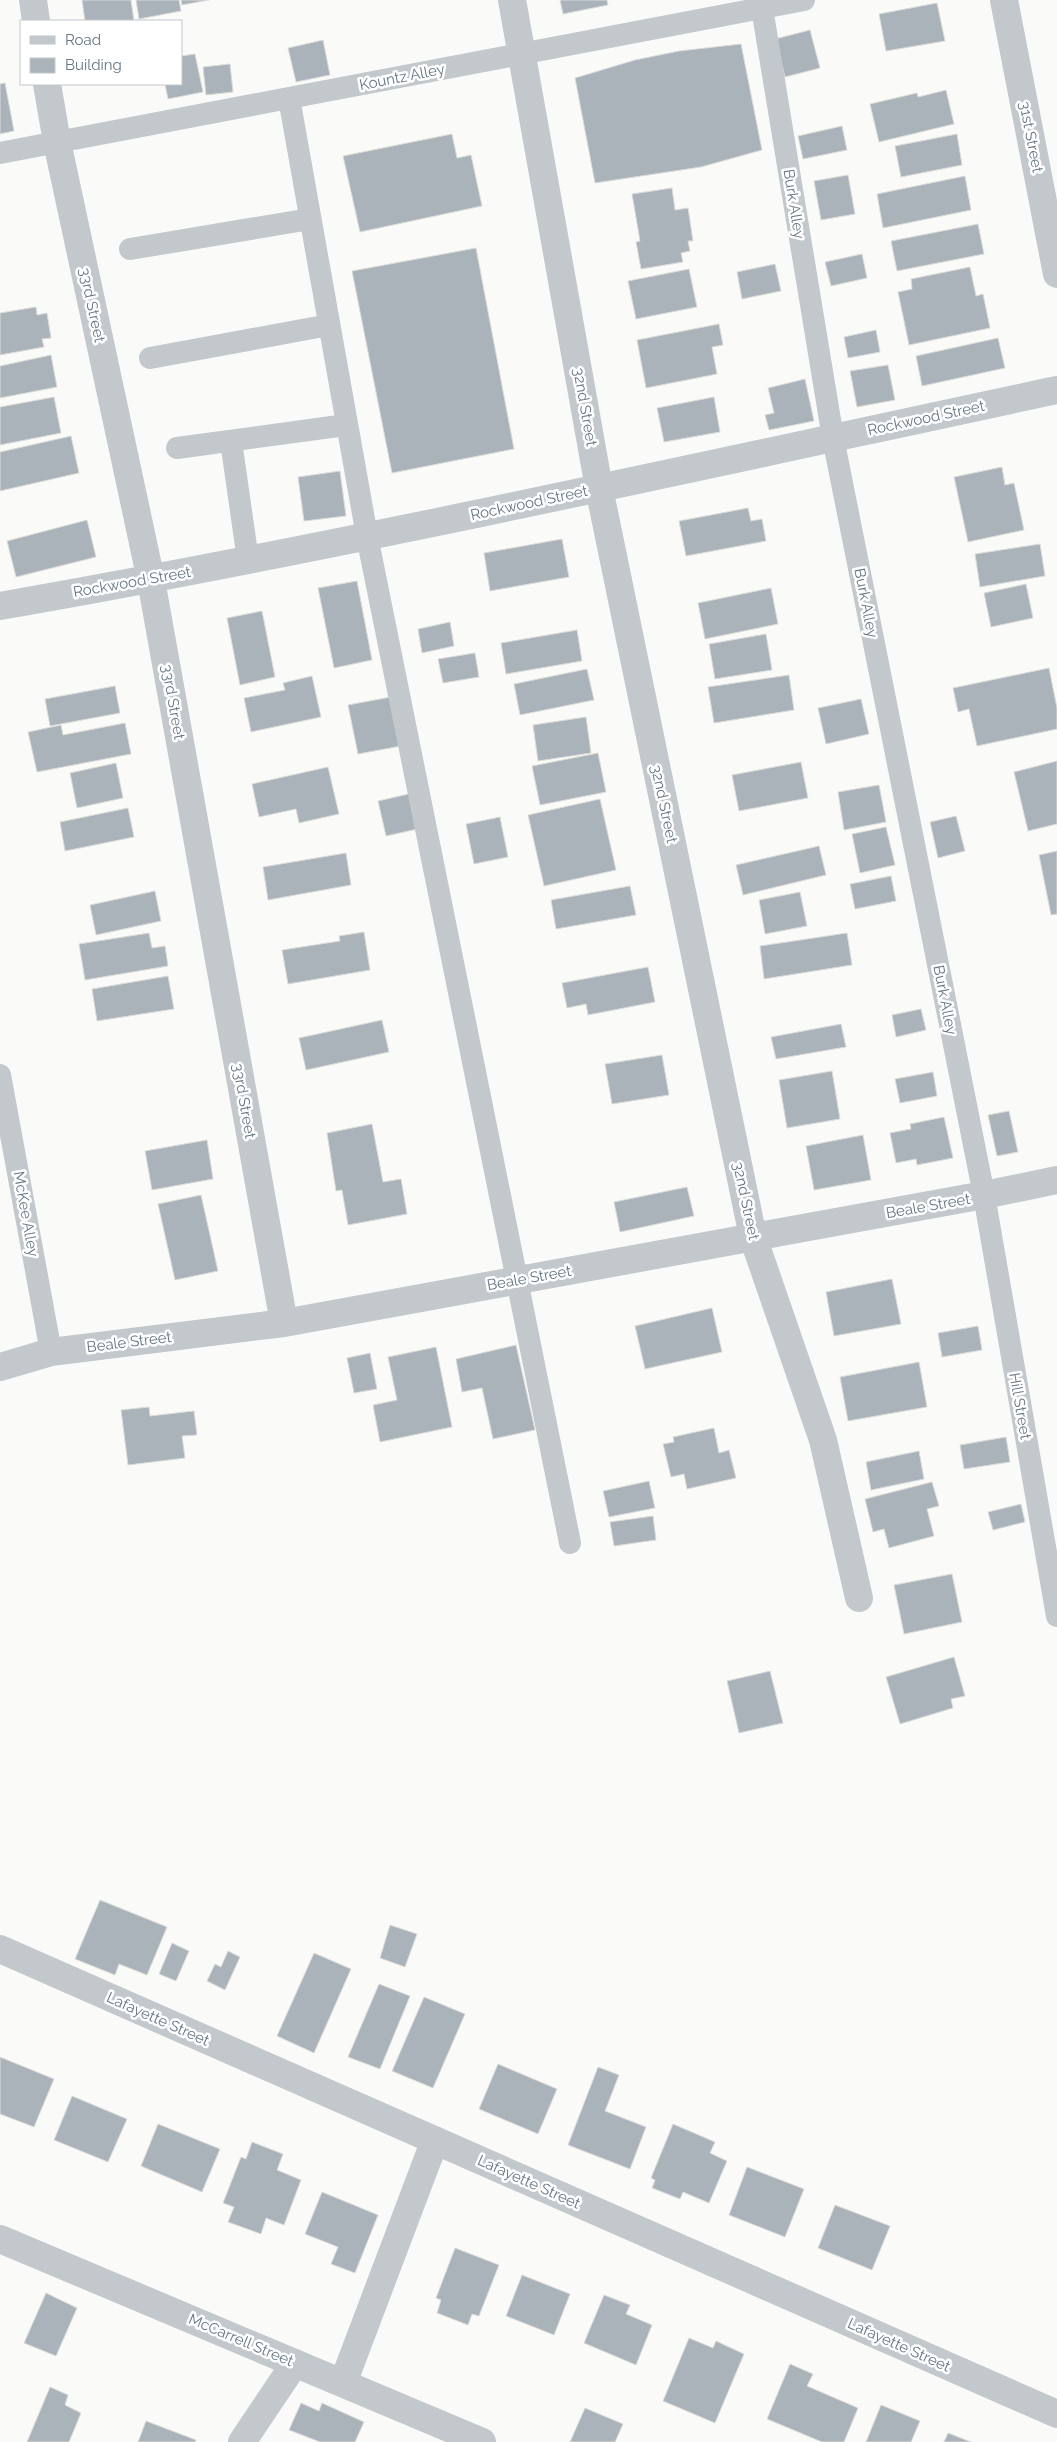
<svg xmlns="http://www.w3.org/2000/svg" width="1057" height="2442" viewBox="0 0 1057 2442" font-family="Raleway,sans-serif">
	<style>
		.building { fill: #aab3b9; stroke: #dcdcda }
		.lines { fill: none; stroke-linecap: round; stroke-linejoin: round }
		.service { stroke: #c3c8cc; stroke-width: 22 }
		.minor { stroke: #c3c8cc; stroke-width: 28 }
		.labels { text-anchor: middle; stroke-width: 5; stroke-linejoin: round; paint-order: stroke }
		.street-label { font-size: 15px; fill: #657683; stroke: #fff }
	</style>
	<rect width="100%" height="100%" fill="#fafaf8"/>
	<path class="building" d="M82,0H131L134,21H85Z
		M136,0H179L181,11L139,19Z
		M181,0H209L182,5Z
		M560,0H607L608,5L563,14Z
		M937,3L945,41L886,51L879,14Z
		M810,30L820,68L785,77L775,39Z
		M323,40L330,75L296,82L288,48Z
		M741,44L762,150L701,167L595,183L575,78L635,60L679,51Z
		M195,54L203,92L168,99L165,84H181V56Z
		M230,64L233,92L206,95L203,67Z
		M5,83L14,131L0,134V84Z
		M946,90L954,124L879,142L870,104L917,93L918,97Z
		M842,126L847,150L803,159L798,136Z
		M452,134L457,158L471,155L482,206L360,232L343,156Z
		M957,134L962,165L901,177L895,146Z
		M848,175L855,214L821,220L814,181Z
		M965,176L971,210L883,228L877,194Z
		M672,188L675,210L688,208L693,241H688L690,251L681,253L683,262L641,269L636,242L640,241L632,194Z
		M978,224L984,254L897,271L891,241Z
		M476,248L514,449L392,473L352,271Z
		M862,254L867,278L831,286L825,262Z
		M775,264L781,291L742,299L737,272Z
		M970,267L976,296L983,294L990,328L909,345L898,292L912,289L911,279Z
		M689,269L697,307L636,319L628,281Z
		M36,307L37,315L47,313L51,338L42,339L44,347L0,355V313Z
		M719,324L723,345L712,347L717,374L646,388L637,340Z
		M876,330L880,352L848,358L844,337Z
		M998,338L1005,368L922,386L916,356Z
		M51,355L57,387L0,398V366Z
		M888,365L895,400L857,407L850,371Z
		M805,379L814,421L769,430L765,415L774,413L768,388Z
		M54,397L61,433L0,445V407Z
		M714,397L720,432L664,442L657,408Z
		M71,436L79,473L0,491V452Z
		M1002,467L1005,485L1014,483L1024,530L968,542L954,477Z
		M340,471L346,516L304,521L298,477Z
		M748,508L751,521L762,519L766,541L686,556L679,521Z
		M87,520L96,557L16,577L7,541Z
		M562,539L569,577L490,591L484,553Z
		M1040,544L1045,576L980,587L975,554Z
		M357,581L372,660L334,668L318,588Z
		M1026,584L1033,618L991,627L984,593Z
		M771,588L778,624L705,639L698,603Z
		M262,611L275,677L240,685L227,618Z
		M450,622L454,646L422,653L418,629Z
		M577,630L582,661L506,674L501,643Z
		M766,634L772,670L715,679L709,644Z
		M475,653L479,677L443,683L438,659Z
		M1049,668L1057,708V729L977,746L969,709L958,712L953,688Z
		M587,669L594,700L520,715L514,684Z
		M789,675L794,710L714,723L708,687Z
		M312,676L321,717L251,732L244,698L285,690L283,683Z
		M115,686L120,713L50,726L45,699Z
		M391,697L401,746L358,754L348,705Z
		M861,699L869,734L826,744L818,708Z
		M586,717L591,753L538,761L533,725Z
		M125,723L131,754L37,772L28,732L61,725L63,735Z
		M598,753L606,792L540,805L532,766Z
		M1057,761V824L1028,831L1014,772Z
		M801,762L808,798L739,811L732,775Z
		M116,763L123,798L77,808L70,773Z
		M328,767L339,814L299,823L296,809L259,817L252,784Z
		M879,785L886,822L844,830L838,792Z
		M413,793L422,828L386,836L378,801Z
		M600,799L616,870L544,886L528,815Z
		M128,808L134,837L65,851L60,822Z
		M956,816L965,851L938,858L930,822Z
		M500,817L508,857L474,864L466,824Z
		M886,827L895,865L860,873L852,834Z
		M819,846L826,875L743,895L736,865Z
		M1057,851V914L1051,915L1039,855Z
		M346,853L351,885L268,900L263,867Z
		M891,876L896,901L855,909L850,884Z
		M630,886L636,915L556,929L551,900Z
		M155,891L161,921L96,935L90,905Z
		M800,892L807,926L765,934L759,900Z
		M364,932L370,970L288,984L282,950L340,941L339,936Z
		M149,933L152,948L165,946L168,966L85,980L79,944Z
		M847,933L852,965L764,979L760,946Z
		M648,967L655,1002L588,1015L586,1004L567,1008L562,983Z
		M168,976L174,1009L97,1021L92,989Z
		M921,1009L926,1030L896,1037L892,1015Z
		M382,1020L389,1052L306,1070L299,1038Z
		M841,1024L846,1047L776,1059L771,1037Z
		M662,1055L669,1095L612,1104L605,1064Z
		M832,1071L840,1119L787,1128L779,1080Z
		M933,1072L937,1096L900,1103L895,1079Z
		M1009,1111L1018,1152L997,1156L988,1115Z
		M944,1117L953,1158L917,1165L916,1159L896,1163L890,1133L911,1129L910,1124Z
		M372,1124L383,1182L401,1179L407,1214L348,1225L342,1190L336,1191L327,1133Z
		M863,1135L871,1180L814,1190L806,1146Z
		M207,1140L213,1179L152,1190L145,1151Z
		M687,1187L694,1216L620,1232L614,1202Z
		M201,1195L218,1271L175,1280L158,1204Z
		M892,1279L901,1324L834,1336L826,1292Z
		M712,1308L722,1352L645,1369L635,1326Z
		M978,1326L982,1350L942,1357L938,1333Z
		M516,1345L535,1430L493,1439L482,1388L462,1392L456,1359Z
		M436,1347L452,1427L380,1442L373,1405L397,1400L388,1357Z
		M370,1353L377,1389L354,1393L347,1358Z
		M919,1362L927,1407L848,1421L840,1377Z
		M149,1407L150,1416L194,1411L197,1435L182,1436L185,1458L128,1465L121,1410Z
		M714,1428L719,1453L729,1450L736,1478L687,1489L684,1474L671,1477L663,1444L674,1442L673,1437Z
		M1006,1437L1010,1462L964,1469L960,1445Z
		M919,1451L924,1479L871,1490L866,1462Z
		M649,1481L655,1508L609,1517L603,1491Z
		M932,1482L939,1506L927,1509L934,1536L889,1548L884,1529L873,1532L865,1499Z
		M1021,1504L1025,1522L993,1530L988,1512Z
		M653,1516L656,1540L614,1546L610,1522Z
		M952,1574L962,1622L904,1634L894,1585Z
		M954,1657L965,1696L951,1699L953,1708L900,1724L886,1677Z
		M770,1671L783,1723L739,1733L727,1681Z
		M100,1900L167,1927L147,1975L119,1964L115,1975L75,1959Z
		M390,1925L417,1934L405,1967L380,1958Z
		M172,1943L189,1951L176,1981L159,1974Z
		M228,1951L240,1957L225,1990L207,1981L215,1964L221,1967Z
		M314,1953L351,1969L314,2053L277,2036Z
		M379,1984L410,1996L380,2069L348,2057Z
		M424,1997L465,2014L433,2088L392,2071Z
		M0,2057L54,2079L34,2127L0,2114Z
		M498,2064L557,2089L538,2134L479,2109Z
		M598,2067L619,2075L605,2111L646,2127L630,2169L568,2145Z
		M72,2096L127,2119L108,2162L54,2140Z
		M158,2124L220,2149L202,2192L141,2166Z
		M673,2124L715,2142L710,2153L727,2161L709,2203L683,2192L680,2199L652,2188L655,2180L651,2178Z
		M252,2142L283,2154L277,2170L301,2180L284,2225L266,2218L261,2234L228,2222L234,2207L223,2203L241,2157L246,2159Z
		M747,2167L804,2189L785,2237L729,2215Z
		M322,2192L378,2215L355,2273L331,2264L338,2247L305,2234Z
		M835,2205L890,2226L872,2270L818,2248Z
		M455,2248L499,2265L479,2316L472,2314L468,2325L437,2313L441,2300L436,2298Z
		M522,2275L570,2294L554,2335L506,2316Z
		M46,2293L77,2308L56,2356L24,2343Z
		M604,2295L630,2305L626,2314L652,2325L636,2365L584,2343Z
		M689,2338L713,2348L716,2341L744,2354L715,2423L663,2401Z
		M790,2364L813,2374L807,2386L858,2408L844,2442H822L767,2419Z
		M50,2387L68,2395L65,2405L81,2413L69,2442H27Z
		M301,2403L319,2411L322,2403L364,2422L355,2442H320L289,2430Z
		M881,2405L920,2421L911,2442H866Z
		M585,2408L623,2424L615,2442H570Z
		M146,2421L196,2440L195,2442H138Z
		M948,2433L971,2442H944Z"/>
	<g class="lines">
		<path class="service" d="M762,8L833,438L984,1195L1057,1616
			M289,98L367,536L570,1543
			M0,153L804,0
			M130,249L310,219
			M150,358L329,325
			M231,441L248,560
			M177,448L346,425
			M0,1075L51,1352"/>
		<path class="minor" d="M33,0L36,21
			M512,0L599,488L753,1237L823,1440L859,1598
			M1004,0L1057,274
			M47,84L57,142L151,580L284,1323
			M0,606C354,544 705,465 1057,390
			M0,1367L51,1352L284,1323L984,1195L1057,1180
			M0,1949L1057,2414
			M0,2239L482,2442
			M343,2383L435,2140
			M242,2442L295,2363"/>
	</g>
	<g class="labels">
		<g class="street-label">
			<text transform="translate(402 77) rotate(-11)" y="5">Kountz Alley</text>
			<text transform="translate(1031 137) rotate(79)" y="5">31st Street</text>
			<text transform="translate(794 204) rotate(81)" y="5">Burk Alley</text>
			<text transform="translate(92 305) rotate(78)" y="5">33rd Street</text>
			<text transform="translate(585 407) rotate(80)" y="5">32nd Street</text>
			<text transform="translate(926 418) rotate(-12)" y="5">Rockwood Street</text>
			<text transform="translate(529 503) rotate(-12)" y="5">Rockwood Street</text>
			<text transform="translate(132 582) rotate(-10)" y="5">Rockwood Street</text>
			<text transform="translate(866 603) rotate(79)" y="5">Burk Alley</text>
			<text transform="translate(173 702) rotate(80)" y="5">33rd Street</text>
			<text transform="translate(664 804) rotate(78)" y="5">32nd Street</text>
			<text transform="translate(945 1000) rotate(79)" y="5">Burk Alley</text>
			<text transform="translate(244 1101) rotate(80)" y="5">33rd Street</text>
			<text transform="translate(746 1201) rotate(78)" y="5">32nd Street</text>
			<text transform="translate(928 1206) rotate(-10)" y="5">Beale Street</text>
			<text transform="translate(26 1214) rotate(80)" y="5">McKee Alley</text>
			<text transform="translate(529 1278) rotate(-10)" y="5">Beale Street</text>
			<text transform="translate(129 1342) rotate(-7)" y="5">Beale Street</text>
			<text transform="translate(1020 1406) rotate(80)" y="5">Hill Street</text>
			<text transform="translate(158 2019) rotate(24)" y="5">Lafayette Street</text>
			<text transform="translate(529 2182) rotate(24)" y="5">Lafayette Street</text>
			<text transform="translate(241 2340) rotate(23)" y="5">McCarrell Street</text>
			<text transform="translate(899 2345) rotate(24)" y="5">Lafayette Street</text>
		</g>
	</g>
	<rect x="20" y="20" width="162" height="65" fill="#ffffff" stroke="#c1c8cd"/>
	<rect x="30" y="36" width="25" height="8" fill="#c3c8cc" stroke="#c1c8cd"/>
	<text x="65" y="45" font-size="15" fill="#657683">Road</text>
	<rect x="30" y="58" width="25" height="15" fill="#aab3b9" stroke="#c1c8cd"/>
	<text x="65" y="70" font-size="15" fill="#657683">Building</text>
</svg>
